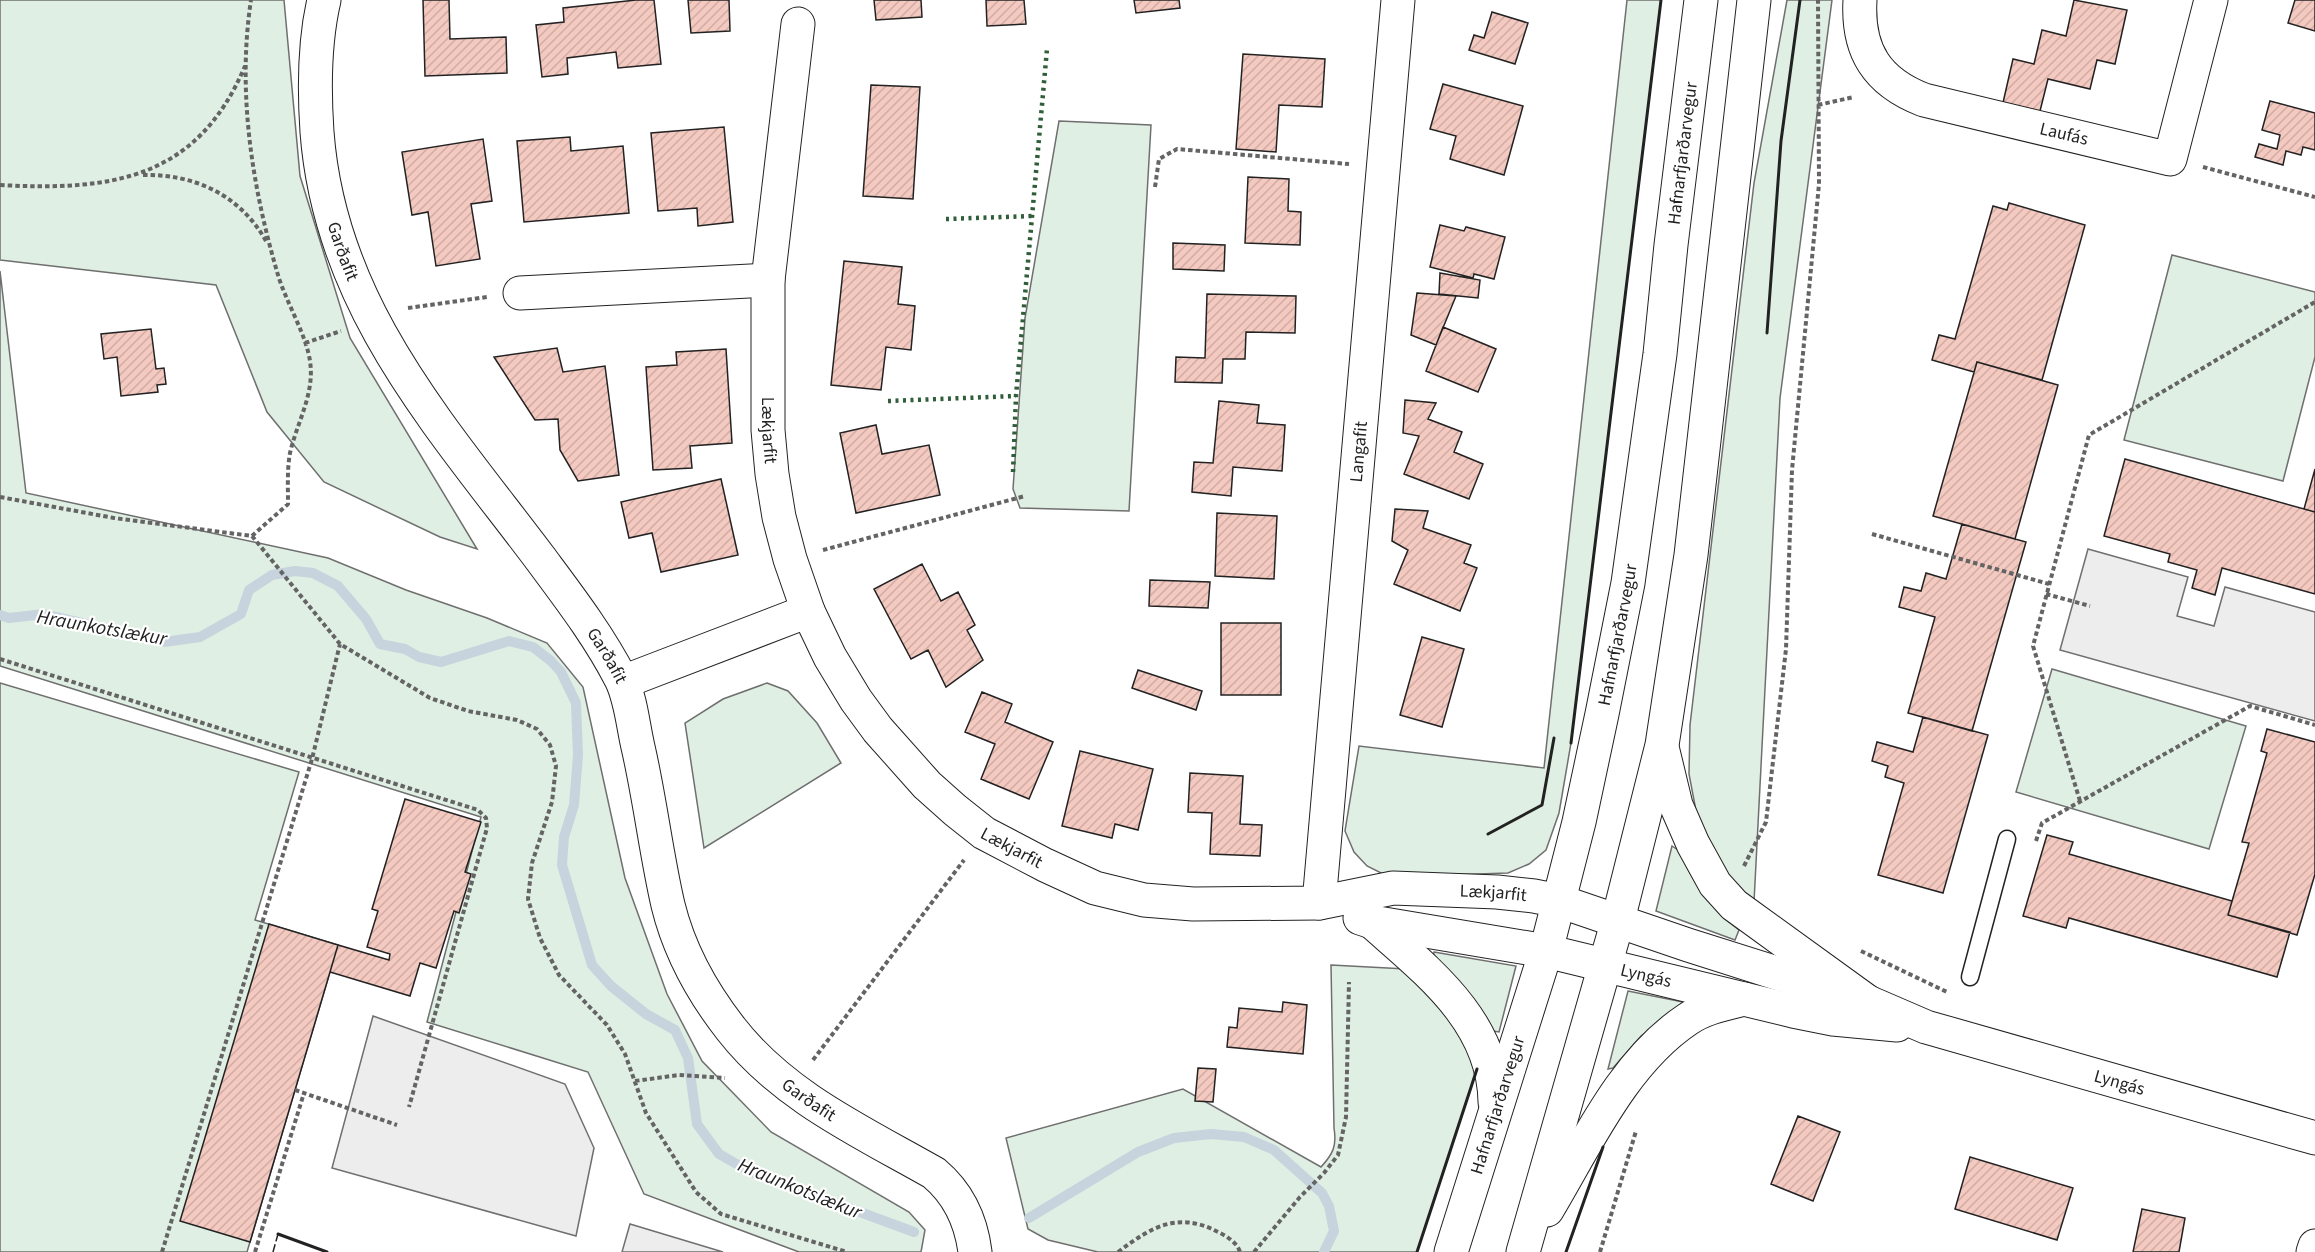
<svg xmlns="http://www.w3.org/2000/svg" width="2315" height="1252" viewBox="0 0 2315 1252" font-family="'Source Sans 3',sans-serif">
	<style>
		.green { fill: #e0efe3; stroke: #6f6f6f; stroke-width: 1.5 }
		.parking { fill: #ededed; stroke: #6f6f6f; stroke-width: 1.5 }
		.lines { fill: none; stroke-linecap: round; stroke-linejoin: round }
		.stream { stroke: #c7d3dd; stroke-width: 10 }
		.building { fill: url(#building-hatch); stroke: #222; stroke-width: 1.5 }
		.service-casing { stroke: #222; stroke-width: 19 }
		.minor-casing { stroke: #222; stroke-width: 35 }
		.primary-casing { stroke: #222; stroke-width: 35 }
		.path { stroke: #646464; stroke-width: 4; stroke-dasharray: 4.5 3; stroke-linecap: butt }
		.service { stroke: #fff; stroke-width: 16 }
		.minor { stroke: #fff; stroke-width: 33 }
		.primary { stroke: #fff; stroke-width: 33 }
		.hedge { stroke: #2f5e38; stroke-width: 4.5; stroke-dasharray: 3 4.5; stroke-linecap: butt }
		.fence { stroke: #222; stroke-width: 1.5; stroke-dasharray: 8 3; stroke-linecap: butt }
		.wall { stroke: #222; stroke-width: 3 }
		.labels { text-anchor: middle; stroke-width: 4.5; stroke-linejoin: round; paint-order: stroke }
		.street-label { font-size: 18px; fill: #222; stroke: #fff }
		.water-label { font-size: 20px; font-style: italic; fill: #222; stroke: #fff }
	</style>
	<defs>
		<pattern id="building-hatch" width="6" height="6" patternUnits="userSpaceOnUse" patternTransform="scale(1.5)"><rect width="6" height="6" fill="#f3c9c0"/><path d="M-1 1l2-2M0 6l6-6M5 7l2-2" fill="none" stroke="#d0aca5"/></pattern>
	</defs>
	<rect width="100%" height="100%" fill="#fff"/>
	<path class="green" d="M0,0H284L300,176L350,338L477,549L440,537L324,482L267,412L216,285L0,260Z
		M1627,0H1661L1571,743L1559,813L1546,850L1529,864L1508,873L1415,876L1385,875L1367,866L1354,852L1345,831L1359,746L1544,768Z
		M1787,0H1832L1780,398L1754,902L1728,876L1697,816L1689,774L1690,725L1754,183Z
		M1059,121L1151,125L1129,511L1020,508L1013,489L1025,318Z
		M2172,255L2315,292V357L2283,481L2124,440Z
		M0,271L26,493L328,558L406,590L487,618L547,643L583,687L625,878L667,994L702,1061L771,1132L909,1212L925,1230L921,1252H799L644,1194L588,1072L427,1022L481,817L0,666Z
		M2052,669L2246,726L2209,849L2016,792Z
		M0,683L299,772L255,920L338,945L247,1252H0Z
		M767,683L788,691L817,723L841,763L704,848L685,723L723,699Z
		M1672,846L1678,850C1695,884 1708,907 1739,930L1735,940L1656,911Z
		M1434,952L1516,966L1499,1032L1493,1031L1433,958Z
		M1331,965L1425,970L1479,1063L1417,1252H1098L1048,1240L1028,1229L1006,1138L1183,1089L1321,1167C1333,1154 1337,1146 1334,1128Z
		M1628,991L1683,1002L1682,1008L1641,1036L1613,1068L1608,1069Z"/>
	<path class="parking" d="M2088,549L2188,577L2177,616L2214,626L2225,587L2315,612V721L2060,650Z
		M373,1016L565,1084L594,1148L576,1236L332,1168Z
		M630,1224L723,1252H622Z"/>
	<g class="lines">
		<path class="stream" d="M0,615L9,618L44,614L164,642L200,637L241,614L249,590L272,575L295,571L313,573L338,586L366,619L380,644L405,649L419,657L441,662L509,641L533,647L551,661L561,672L576,703L578,755L574,805L564,837L562,865L592,965L611,986L646,1014L675,1030L688,1058L697,1124L719,1154L749,1171L914,1232
			M1029,1218L1138,1152L1174,1138L1211,1134L1244,1137L1274,1150L1322,1193L1329,1206L1334,1231L1324,1252"/>
	</g>
	<path class="building" d="M423,0H449L450,39L506,37L507,73L425,76Z
		M636,0H654L661,64L618,68L616,52L567,58L568,74L542,77L536,25L564,22L563,8Z
		M688,0H729L730,31L691,33Z
		M874,0H921L922,17L876,20Z
		M986,0H1024L1026,24L987,26Z
		M1134,0H1179L1180,8L1136,13Z
		M2074,0L2127,10L2115,64L2097,60L2090,89L2048,79L2039,115L2002,107L2013,59L2034,64L2042,30L2066,36Z
		M2295,0H2315V31L2288,23Z
		M1492,12L1528,23L1515,64L1469,50L1474,35L1484,38Z
		M1243,54L1325,59L1322,107L1279,105L1276,152L1236,149Z
		M1443,84L1523,106L1504,175L1450,159L1456,136L1430,129Z
		M871,85L920,87L913,199L863,196Z
		M2270,101L2315,113V150L2303,147L2301,155L2286,151L2283,165L2255,157L2259,144L2277,149L2280,135L2262,130Z
		M724,127L733,222L698,226L697,208L658,211L651,133Z
		M570,137L571,151L623,146L629,213L524,222L517,141Z
		M483,139L492,201L471,204L480,259L436,266L428,212L412,215L402,152Z
		M1248,177L1289,179L1288,211L1301,212L1300,245L1245,243Z
		M2009,203L2085,225L2042,380L1977,362L1974,372L1932,360L1939,335L1955,339L1993,206L2007,210Z
		M1440,225L1464,231L1466,227L1505,237L1494,279L1474,274L1473,278L1430,267Z
		M1173,243L1225,245L1224,271L1173,269Z
		M844,261L902,267L898,304L915,306L911,350L886,347L881,390L831,385Z
		M1440,273L1480,280L1478,298L1439,294Z
		M1417,293L1456,296L1436,345L1411,335Z
		M1207,294L1296,296L1295,333L1246,332L1245,359H1223L1222,383L1175,382L1176,357L1205,358Z
		M1443,327L1496,349L1478,392L1426,371Z
		M151,329L156,369L164,368L166,384L157,385L158,392L121,396L117,357L104,359L101,334Z
		M557,348L563,372L605,366L619,475L578,481L560,450L558,419L535,420L494,357Z
		M726,349L732,443L690,446L692,468L653,470L646,367L677,365L676,352Z
		M1977,362L2058,385L2015,539L1933,516Z
		M1405,400L1436,403L1428,419L1462,432L1454,452L1483,464L1469,499L1404,474L1419,436L1403,433Z
		M1219,401L1259,405L1257,423L1285,425L1282,471L1233,467L1231,496L1192,492L1194,462L1213,463Z
		M876,425L882,454L929,445L940,495L856,513L840,433Z
		M2125,459L2315,512V594L2222,568L2215,595L2192,588L2197,570L2168,562L2170,554L2104,536Z
		M2315,469V512L2304,509Z
		M721,479L738,555L661,572L652,533L629,538L621,502Z
		M1395,509L1428,511L1423,528L1471,545L1464,563L1477,568L1460,611L1394,584L1408,550L1392,541Z
		M1217,513L1277,516L1274,579L1215,576Z
		M1962,524L2026,542L1972,731L1908,713L1935,617L1899,607L1904,587L1921,591L1926,573L1946,579Z
		M922,564L941,601L958,592L975,625L967,630L983,660L946,687L928,650L911,659L874,589Z
		M1150,580L1210,582L1208,608L1149,606Z
		M1221,623H1281V695H1221Z
		M1422,637L1464,649L1442,727L1400,715Z
		M1138,670L1202,691L1196,710L1132,688Z
		M982,692L1012,704L1005,722L1053,742L1029,799L981,779L995,744L965,732Z
		M1923,717L1988,735L1943,893L1878,875L1904,783L1885,777L1888,766L1872,761L1877,742L1913,752Z
		M2267,729L2315,742V874L2297,935L2228,915L2249,843L2242,842L2267,753L2261,751Z
		M1080,751L1153,769L1138,830L1115,824L1112,838L1062,826Z
		M1190,773L1243,776L1240,824L1262,825L1260,856L1210,854L1212,813L1188,812Z
		M405,799L481,822L465,872L471,874L459,913L454,911L436,968L420,963L410,996L330,972L338,945L389,960L390,954L367,947L378,911L372,909Z
		M2047,835L2073,842L2069,854L2232,901L2228,915L2290,932L2277,977L2069,918L2066,928L2023,916Z
		M269,924L338,945L250,1242L180,1221Z
		M1283,1002L1307,1005L1303,1054L1227,1047L1229,1027L1237,1028L1239,1008L1282,1012Z
		M1198,1068L1216,1069L1213,1102L1195,1101Z
		M1798,1116L1840,1132L1813,1201L1771,1184Z
		M1970,1157L2073,1188L2057,1240L1955,1209Z
		M2142,1209L2185,1218L2179,1252H2133Z"/>
	<g class="lines">
		<g class="service-casing">
			<path id="service" d="M1970,977L2007,839"/>
		</g>
		<g class="minor-casing">
			<g id="minor">
				<path id="s1" d="M324,0C314,43 314,88 317,132C330,306 440,425 540,558C569,597 599,636 621,679C631,699 633,726 638,747C650,799 656,853 668,905C679,950 702,992 731,1029C783,1096 862,1132 934,1173C959,1194 971,1220 975,1252"/>
				<path id="s2" d="M1860,0C1857,51 1877,82 1924,100L2170,159L2211,0"/>
				<path id="s3" d="M798,24L768,280V430L772,474L779,517L790,559L808,611L830,657L856,700L878,730L927,785L955,810L984,833L1045,865L1095,888L1144,900L1193,904L1319,903L1393,888L1497,892L1534,896L1559,901L1688,945L1868,1002L1926,1027L2315,1138"/>
				<path d="M520,293L768,280"/>
				<path d="M623,682L808,611"/>
				<path id="s4" d="M1319,903L1398,0"/>
				<path id="s5" d="M1360,918L1372,922L1546,951L1793,1011L1833,1019L1897,1025"/>
				<path d="M2313,1252L2315,1246"/>
			</g>
		</g>
		<g class="primary-casing">
			<g id="primary">
				<path d="M1663,751L1676,805L1693,844L1715,884L1734,905L1868,1002"/>
				<path d="M1372,922C1427,971 1494,1021 1495,1102"/>
				<path d="M1547,1210C1586,1145 1623,1062 1688,1019C1704,1008 1724,1004 1744,999"/>
				<path id="s6" d="M1451,1252L1546,951L1579,822L1602,714L1628,583L1660,354L1671,245L1701,0"/>
				<path d="M1523,1252L1618,920L1662,745L1691,555L1754,0"/>
			</g>
		</g>
		<path class="path" d="M1818,105L1854,97
			M2203,167L2315,197
			M143,175C195,174 240,195 266,241
			M0,185C111,191 197,180 245,66
			M1155,187L1159,159L1177,149L1349,164
			M408,308L487,297
			M305,343L341,331
			M0,497L114,518L252,536L288,504C288,487 287,470 290,453C297,422 315,394 310,361C306,334 286,302 278,275C252,187 237,92 251,0
			M1872,534L2049,584
			M252,536L340,644L430,698L468,711L517,720L537,729L550,745L556,766L552,802L532,863L528,899L540,938L559,975L607,1025L625,1054L646,1113L696,1192L721,1214L847,1252
			M823,550L1025,496
			M2046,594L2090,606
			M0,659L478,810L486,818L487,828L409,1107
			M2080,801L2033,646L2089,435L2315,302
			M2036,841L2042,823L2250,706L2315,725
			M1744,866L1766,822L1786,649L1792,470L1819,184L1818,0
			M1861,951L1947,992
			M813,1060L964,860
			M635,1081L679,1075L725,1078
			M295,1090L397,1125
			M162,1252L312,759L340,644
			M255,1252L304,1093
			M1118,1252C1150,1228 1177,1211 1216,1231C1225,1235 1237,1242 1240,1252
			M1254,1252L1300,1197L1324,1173L1338,1155L1346,1117L1349,982
			M1600,1252L1636,1131"/>
		<use href="#service" class="service"/>
		<use href="#minor" class="minor"/>
		<use href="#primary" class="primary"/>
		<path class="hedge" d="M946,219L1032,216
			M888,401L1016,396
			M1013,472L1016,396L1047,49"/>
		<path class="fence" d="M273,1252L278,1234"/>
		<path class="wall" d="M1767,333L1781,141L1800,0
			M1571,743L1661,0
			M1488,834L1542,805L1554,738
			M278,1234L327,1252
			M1417,1252L1477,1069
			M1566,1252L1603,1147"/>
	</g>
	<g class="labels">
		<g class="street-label">
			<text dy="6" stroke="none"><textPath href="#s2" startOffset="273">Laufás</textPath></text>
			<text dy="6" stroke="none"><textPath href="#s6" startOffset="1126">Hafnarfjarðarvegur</textPath></text>
			<text dy="6" stroke="none"><textPath href="#s1" startOffset="255">Garðafit</textPath></text>
			<text dy="6" stroke="none"><textPath href="#s3" startOffset="408">Lækjarfit</textPath></text>
			<text dy="6" stroke="none"><textPath href="#s4" startOffset="453">Langafit</textPath></text>
			<text dy="6" stroke="none"><textPath href="#s6" startOffset="640">Hafnarfjarðarvegur</textPath></text>
			<text dy="6" stroke="none"><textPath href="#s1" startOffset="740">Garðafit</textPath></text>
			<text dy="6" stroke="none"><textPath href="#s3" startOffset="912">Lækjarfit</textPath></text>
			<text dy="6" stroke="none"><textPath href="#s3" startOffset="1406">Lækjarfit</textPath></text>
			<text dy="6" stroke="none"><textPath href="#s5" startOffset="292">Lyngás</textPath></text>
			<text dy="6" stroke="none"><textPath href="#s3" startOffset="2062">Lyngás</textPath></text>
			<text dy="6" stroke="none"><textPath href="#s1" startOffset="1244">Garðafit</textPath></text>
			<text dy="6" stroke="none"><textPath href="#s6" startOffset="154">Hafnarfjarðarvegur</textPath></text>
		</g>
		<g class="water-label">
			<text transform="translate(102 627) rotate(10)" y="7">Hraunkotslækur</text>
			<text transform="translate(800 1188) rotate(22)" y="7">Hraunkotslækur</text>
		</g>
	</g>
</svg>
